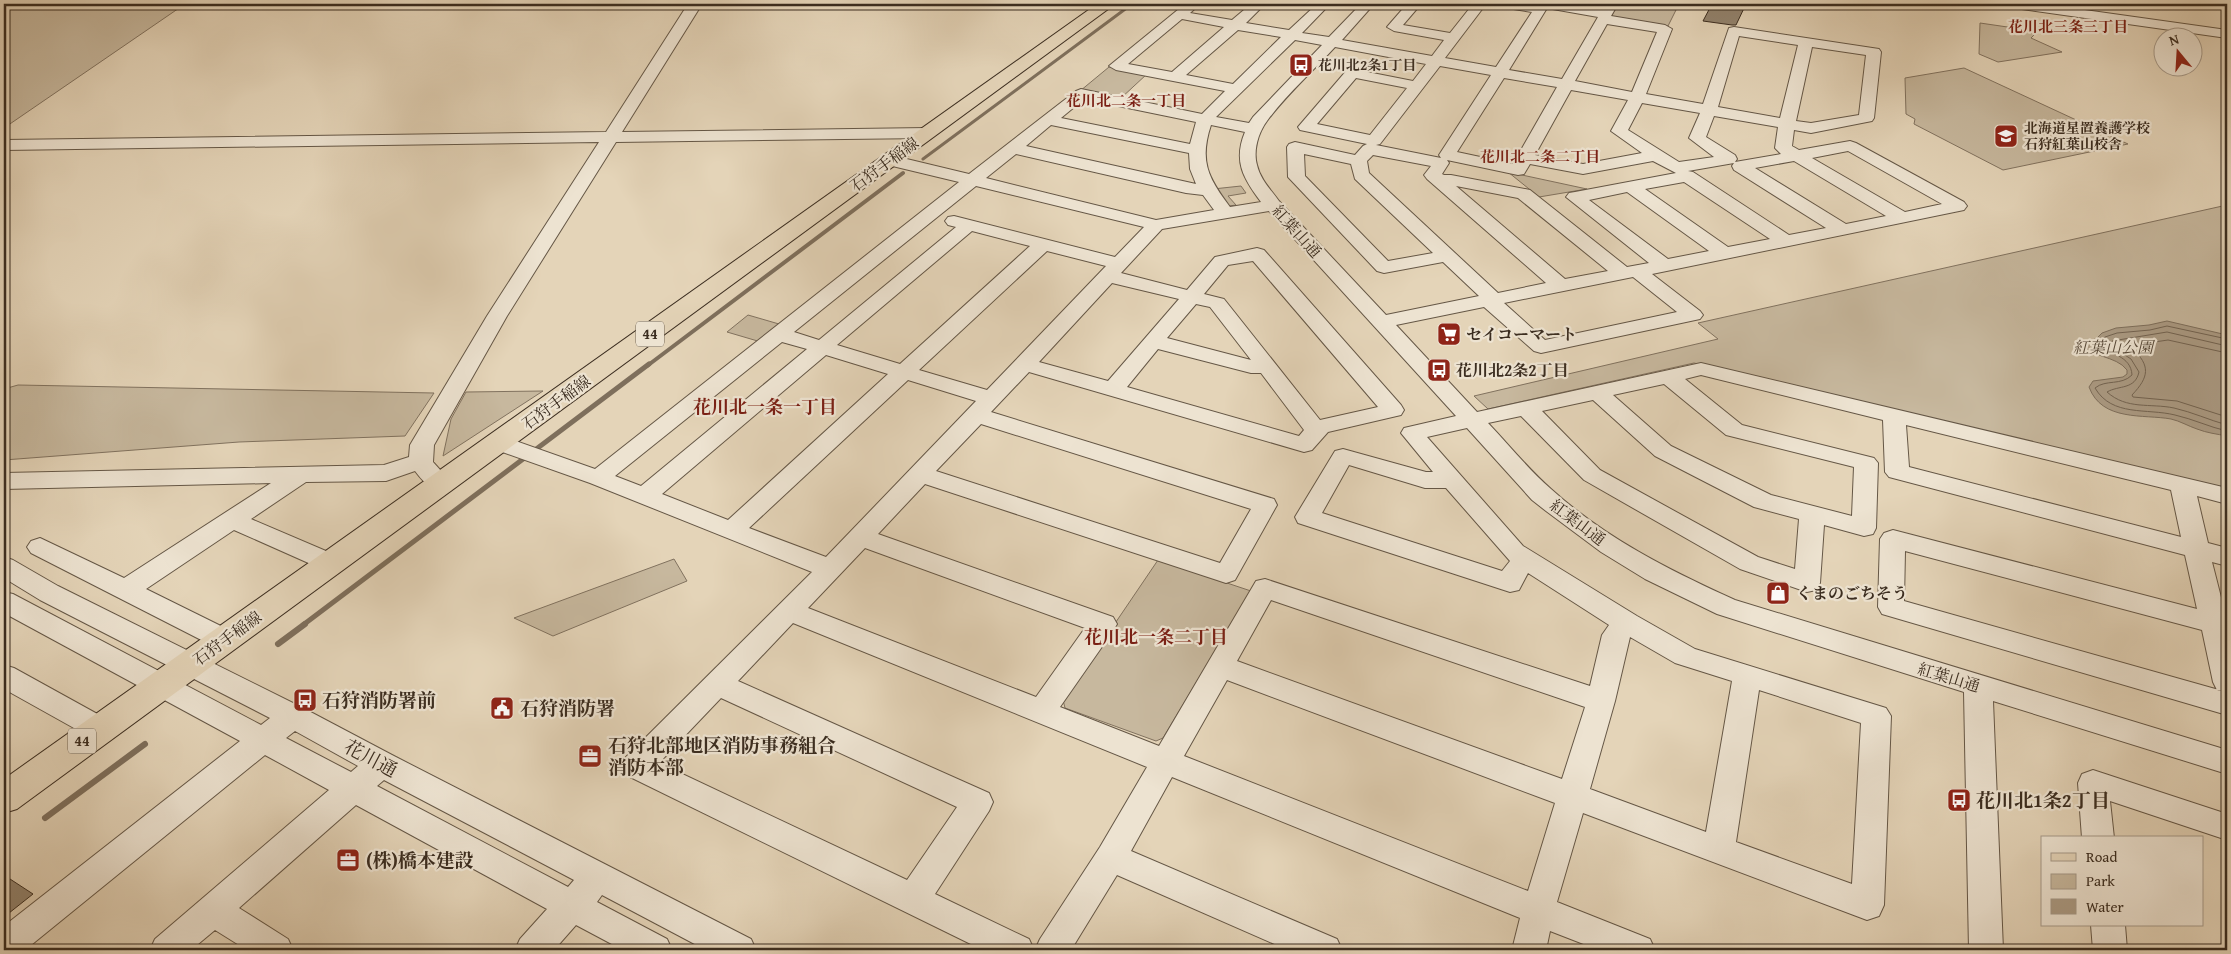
<svg xmlns="http://www.w3.org/2000/svg" width="2231" height="954" viewBox="0 0 2231 954" font-family="'Gentium Book Plus','Noto Serif JP',serif">
	<style>
		.green { fill: #c7b89e; stroke: #81725f }
		.water { fill: #ab9b84; stroke: #7e6f5c }
		.lines { fill: none; stroke-linecap: round; stroke-linejoin: round }
		.shore { stroke: #736452; stroke-width: 1 }
		.stream-far3 { stroke: #7e6f5c; stroke-width: 3 }
		.stream-far2 { stroke: #7e6f5c; stroke-width: 4 }
		.stream-far1 { stroke: #7e6f5c; stroke-width: 5 }
		.stream { stroke: #7e6f5c; stroke-width: 6 }
		.building { fill: #93846f; stroke: #3b2d20 }
		.minor-casing { stroke: #655746; stroke-width: 2 }
		.major-casing { stroke: #3b2d20; stroke-width: 2 }
		.minor { fill: #ede3d1; fill-rule: evenodd }
		.major { fill: #e4d4b8; fill-rule: evenodd }
		.labels { text-anchor: middle; stroke-width: 4.5; stroke-linejoin: round; paint-order: stroke }
		.far-poi-label { font-size: 14px; font-weight: bold; fill: #3b2d20; stroke: #ede3d1; text-anchor: start }
		.far-neighbourhood-label { font-size: 15px; font-weight: bold; fill: #7a1f14; stroke: #ede3d1 }
		.shield { fill: #ede3d1; stroke: #706455; stroke-width: 1 }
		.shield-label { font-size: 15px; font-weight: bold; fill: #3b2d20 }
		.street-label { font-size: 16px; fill: #3b2d20; stroke: #ede3d1 }
		.poi-label { font-size: 16px; font-weight: bold; fill: #3b2d20; stroke: #ede3d1; text-anchor: start }
		.park-label { font-size: 16px; font-style: italic; fill: #574939; stroke: #ede3d1 }
		.neighbourhood-label { font-size: 18px; font-weight: bold; fill: #7a1f14; stroke: #ede3d1 }
		.near-poi-label { font-size: 19px; font-weight: bold; fill: #3b2d20; stroke: #ede3d1; text-anchor: start }
		.near-street-label { font-size: 19px; fill: #3b2d20; stroke: #ede3d1 }
	</style>
	<rect width="100%" height="100%" fill="#e4d4b8"/>
	<filter id="stains"><feTurbulence type="fractalNoise" baseFrequency=".004" numOctaves="4"/><feColorMatrix values="0 0 0 0 .2 0 0 0 0 .09 0 0 0 0 .02 0 0 0 .5 -.17"/></filter>
	<radialGradient id="worn" r=".72"><stop offset=".6" stop-color="#630" stop-opacity="0"/><stop offset="1" stop-color="#630" stop-opacity=".3"/></radialGradient>
	<path class="green" d="M4,4H185L4,128Z
		M1618,4H1679L1668,26L1611,17Z
		M1980,23L2028,30L2034,35L2031,38L2062,52L1998,62L1979,54Z
		M1109,67L1147,74L1120,99L1080,91Z
		M1964,68L2128,144L2003,170L1914,124L1915,119L1906,114L1905,78Z
		M1508,172L1587,189L1539,197Z
		M1241,186L1246,193L1228,196L1236,205L1229,206L1213,189Z
		M2227,205V491L1694,363L1488,409L1474,396L1718,339L1698,323Z
		M748,315L779,324L761,342L727,332Z
		M18,385L434,393L405,436L239,442L4,460V389Z
		M543,391L443,456L451,419L466,392Z
		M674,559L687,581L553,636L514,618Z
		M1158,560L1251,591L1163,738L1156,741L1065,708L1063,700Z"/>
	<path class="water" d="M2167,321L2227,335V436C2217,434 2207,433 2197,429C2188,426 2180,421 2171,419C2144,414 2102,422 2089,387L2093,381L2123,377L2127,374V370C2116,355 2089,358 2081,342L2096,339L2102,333L2116,328L2149,325Z"/>
	<g class="lines">
		<path class="shore" d="M2227,339L2167,326L2150,330L2117,333L2105,337L2096,344V347C2110,353 2131,356 2132,375C2121,386 2106,379 2095,388C2112,417 2147,408 2175,415C2193,419 2209,427 2227,431
			M2227,346L2167,332L2112,341L2111,346L2131,359L2139,372C2135,390 2119,385 2107,392C2127,410 2150,403 2174,408C2192,412 2209,420 2227,425
			M2227,353L2168,340L2134,345L2132,348C2151,366 2149,377 2132,395L2133,397L2177,401L2227,417"/>
		<path class="stream-far3" d="M923,159L1132,4"/>
		<path class="stream-far2" d="M647,366L903,173"/>
		<path class="stream-far1" d="M303,625L649,364"/>
		<path class="stream" d="M278,644L305,624
			M45,818L145,744"/>
	</g>
	<path class="building" d="M1712,4H1746L1736,25H1732L1703,21Z
		M10,879L33,894L4,917V884Z"/>
	<g class="lines">
		<g class="minor-casing">
			<path id="minor" d="M688,4H702L622,132L927,128L933,130L935,133L933,136L927,138L616,142L507,316L434,445L433,462L452,483L448,488C433,493 424,483 415,471L386,481L306,482L251,519L340,557L344,563L340,569L331,572L322,569L234,530L146,589L235,633L239,640L235,647L225,650L215,647L31,553L27,547L31,541L40,538L124,578L271,483L4,489V473L384,465L409,457L410,445L487,316L599,142L4,150V140L606,132Z
				M1185,4H1200L1190,13L1232,20L1251,4H1265L1246,23L1289,30L1317,4H1330L1302,33L1329,37L1361,4H1374L1342,40L1432,56L1444,40L1394,31L1387,27L1407,4H1421L1403,25L1450,33L1473,4H1486L1445,58L1496,67L1532,12L1501,7L1500,4H1568L1602,9L1606,4H1618L1611,16L1665,25L1672,29L1646,94L1703,104L1729,28L1734,27L1879,49L1881,52L1874,118L1872,121L1811,133L1794,130L1792,146L1799,150L1850,141L1856,143L1964,202L1967,206L1964,210L1652,274L1700,311L1703,315L1700,319L1541,353L1534,351L1484,307L1396,325L1477,412L1701,363L2227,488V504L2197,496L2208,543L2227,548V566L2212,562L2226,617H2227V715L1882,614L1878,607L1880,539L1884,533L1893,530L2197,609L2185,555L1889,477L1885,472L1883,420L1701,375L1685,379L1742,425L1874,458L1878,463L1876,528L1873,534L1864,536L1824,525L1820,583L1816,590L1807,592L1740,569L1584,480L1521,416L1488,423C1509,445 1528,469 1551,489C1605,538 1669,570 1735,600L2227,750V774L1993,701L2003,950H1969L1964,692L1717,614L1645,579L1601,552L1546,511L1532,500L1467,428L1427,437L1523,546L1637,616L1695,649L1886,708L1891,716L1884,905L1879,916L1867,920L1583,813L1557,902L1650,939L1655,950H1599L1550,931L1546,950H1512L1520,918L1172,777L1131,851L1337,939L1342,950H1288L1117,875L1071,950H1035L1040,939L1100,847L1147,767L793,623L738,681L989,793L993,802L989,811L935,894L1029,939L1034,950H983L626,775L622,766L626,757L812,572L590,483L491,448L488,443L491,438L499,436L507,438L595,469L959,182L884,164L882,160L884,156L890,155L969,174L1076,91L1081,89L1202,114L1225,91L1116,70L1109,66ZM1547,8L1598,17L1562,79L1509,70ZM1182,19L1224,27L1172,72L1128,64ZM1607,24L1657,32L1632,92L1575,81ZM1238,30L1281,37L1233,84L1186,75ZM1739,36L1798,45L1780,118L1718,107ZM1295,40L1322,45L1253,117L1249,123L1216,117ZM1335,47L1426,64L1413,81L1352,69L1347,70L1298,127L1300,130L1367,144L1363,146L1355,155L1295,142L1289,144L1287,147L1288,177L1377,271L1384,273L1443,262L1479,296L1386,315L1279,201C1271,190 1260,179 1257,165C1253,151 1258,133 1267,121C1285,96 1314,70 1335,47ZM1812,47L1866,55L1859,115L1811,123L1796,121ZM1440,66L1491,75L1439,155L1441,158L1376,145L1380,144ZM1356,78L1407,88L1370,135L1317,124ZM1504,78L1557,87L1513,164L1457,152ZM1571,90L1628,100L1611,131L1642,153L1583,164L1535,155ZM1084,99L1196,122L1190,144L1061,118ZM1642,103L1700,113L1689,138L1714,157L1679,162L1628,130ZM1714,116L1778,127L1775,148L1781,154L1735,162L1737,159L1735,155L1706,137ZM1051,125L1189,153L1190,169L1196,184L1026,146ZM1211,125L1245,132C1233,161 1243,178 1261,202L1230,207C1208,178 1199,161 1211,125ZM1848,151L1942,204L1905,212L1812,158ZM1016,154L1186,193L1203,195L1214,210L1156,220L986,178ZM1304,154L1351,164L1355,179L1433,253L1388,261L1305,176ZM1373,155L1431,166L1424,175L1427,179L1546,283L1498,293L1369,173L1367,161ZM1447,160L1518,175L1524,174L1530,164L1583,174L1653,161L1676,173L1575,192L1569,193L1566,197L1649,263L1627,267L1530,190L1451,175H1444L1442,174L1449,163ZM1794,161L1886,216L1846,224L1755,168ZM1734,163L1732,166L1734,170L1826,228L1789,235L1693,172L1688,171ZM1684,182L1770,239L1728,247L1645,189ZM976,186L1144,227L1115,257L954,216L948,217L945,221L948,225L956,227L819,340L794,332ZM1456,186L1518,198L1608,271L1565,279ZM1627,192L1709,251L1668,259L1589,200ZM1269,211L1456,416L1404,428L1401,433L1433,472H1426L1343,449L1335,451L1295,517L1298,523L1510,592L1519,590L1528,573L1609,625L1602,635L1590,686L1265,579L1256,581L1159,746L1060,707L1113,631L1117,624L1113,617L878,534L925,484L1217,580L1226,583L1235,580L1277,505L1274,499L991,412L1029,372L1304,452L1312,450L1328,432L1401,415L1404,410L1401,405L1264,250L1257,248L1215,257L1187,290L1121,273L1162,229ZM972,231L1030,246L900,364L837,345ZM1047,251L1106,266L987,390L919,370ZM1253,261L1378,407L1320,420L1224,299L1204,294L1228,265ZM1633,277L1677,312L1545,340L1504,303ZM1112,283L1179,299L1108,381L1039,362ZM1196,304L1210,307L1251,360L1167,338ZM782,342L807,349L641,486L615,476ZM1158,349L1251,373H1261L1304,430L1299,436L1127,387ZM826,355L888,374L728,520L662,494ZM908,380L976,401L826,557L749,528ZM1664,384L1726,435L1854,467L1852,516L1771,495L1671,446L1613,395ZM1593,400L1655,456L1754,507L1799,519L1795,569L1758,557L1600,470L1542,411ZM981,424L1251,509L1220,563L936,471ZM1906,425L2171,490L2181,537L1909,467ZM1349,465L1425,488H1446L1510,561L1502,571L1322,513ZM865,548L1085,628L1036,697L808,608ZM1905,551L2202,630L2213,682L2217,690L2226,692L1904,601ZM1271,600L1585,707L1562,779L1237,661ZM1630,637L1675,663L1732,681L1706,832L1590,789L1615,701ZM1227,680L1555,803L1528,891L1184,756ZM1759,690L1861,723L1852,884L1736,842ZM721,698L957,807L907,880L659,763Z
				M2008,4H2042L2227,30V38L2015,8Z
				M4,557L13,560L58,586L303,708L392,755L751,939L756,950H706L602,895L597,902L667,939L672,950H623L576,925L554,950H515L520,939L547,909L356,805L239,908L288,939L293,950H247L215,930L191,950H150L155,939L329,790L265,755L25,950H4V926L240,741L4,613V592L13,594L261,725L270,718L40,600L4,578ZM295,731L358,766L351,772L286,738ZM384,780L574,880L568,887L377,786Z
				M4,665L14,668L110,721L115,729L110,737L100,741L90,737L4,689Z
				M2093,770L2227,814V840L2110,801L2114,838H2082L2078,783L2082,774Z
				M2091,925H2125L2127,950H2093Z"/>
		</g>
		<g class="major-casing">
			<path id="major" d="M1097,4H1115L17,809L4,813V779Z"/>
		</g>
		<use href="#minor" class="minor"/>
		<use href="#major" class="major"/>
	</g>
	<defs>
		<g id="bus-square" transform="scale(1.25)"><rect x="-9" y="-9" width="18" height="18" rx="4" fill="#8f2418" stroke="#ede3d1"/><path d="M-5-6H5V4H4V6H2V4H-2V6H-4V4H-5ZM-3.5-4V0h7V-4ZM-3.5 1.2v1.5H-2V1.2ZM2 1.2v1.5H3.5V1.2Z" fill="#fff"/></g>
		<g id="school-square" transform="scale(1.25)"><rect x="-9" y="-9" width="18" height="18" rx="4" fill="#8f2418" stroke="#ede3d1"/><path d="M0-5L7-2L0 1L-7-2ZM-4 1L0 2.5L4 1V4Q0 6-4 4Z" fill="#fff"/></g>
		<g id="supermarket-square" transform="scale(1.25)"><rect x="-9" y="-9" width="18" height="18" rx="4" fill="#8f2418" stroke="#ede3d1"/><path d="M-6-5.5h2.5l.6 2H6L4.5 2H-2.5L-4.4-4H-6ZM-1.5 3.2a1.3 1.3 0 1 0 .1 0ZM3 3.2a1.3 1.3 0 1 0 .1 0Z" fill="#fff"/></g>
		<g id="shop-square" transform="scale(1.25)"><rect x="-9" y="-9" width="18" height="18" rx="4" fill="#8f2418" stroke="#ede3d1"/><path d="M-5-2.5h2.3a2.7 3.5 0 0 1 5.4 0H5L5.5 6h-11ZM-1.5-2.5h3a1.5 2.3 0 0 0-3 0Z" fill="#fff"/></g>
		<g id="civic-square" transform="scale(1.25)"><rect x="-9" y="-9" width="18" height="18" rx="4" fill="#8f2418" stroke="#ede3d1"/><path d="M-.6-6.5H3V-4.5H.6V-3L4-1V1h2V6H-6V1h2V-1L-.6-3ZM-1.2 2.5V6h2.4V2.5Z" fill="#fff"/></g>
		<g id="office-square" transform="scale(1.25)"><rect x="-9" y="-9" width="18" height="18" rx="4" fill="#8f2418" stroke="#ede3d1"/><path d="M-6-3h4V-5.5h4V-3h4V5H-6ZM-1-4.5V-3h2v-1.5ZM-6 0V1H6V0Z" fill="#fff"/></g>
	</defs>
	<g fill-rule="evenodd">
		<use href="#bus-square" x="1301" y="65"/>
		<use href="#school-square" x="2006" y="136"/>
		<use href="#supermarket-square" x="1449" y="334"/>
		<use href="#bus-square" x="1439" y="370"/>
		<use href="#shop-square" x="1778" y="593"/>
		<use href="#bus-square" x="305" y="700"/>
		<use href="#civic-square" x="502" y="708"/>
		<use href="#office-square" x="590" y="756"/>
		<use href="#bus-square" x="1959" y="800"/>
		<use href="#office-square" x="348" y="860"/>
	</g>
	<g class="labels">
		<g class="far-poi-label">
			<text x="1318" y="70">花川北2条1丁目</text>
			<text x="2024" y="133">北海道星置養護学校<tspan x="2024" dy="16">石狩紅葉山校舎</tspan></text>
		</g>
		<g class="far-neighbourhood-label">
			<text x="2068" y="32">花川北三条三丁目</text>
			<text x="1126" y="106">花川北二条一丁目</text>
			<text x="1540" y="162">花川北二条二丁目</text>
		</g>
		<g class="shield">
			<rect x="636" y="321.5" width="28" height="25" rx="4"/>
			<rect x="68" y="728.5" width="28" height="25" rx="4"/>
		</g>
		<g class="shield-label">
			<text x="650" y="339">44</text>
			<text x="82" y="746">44</text>
		</g>
		<g class="street-label">
			<text transform="translate(884 164) rotate(-36)" y="6">石狩手稲線</text>
			<text transform="translate(1297 231) rotate(48)" y="6">紅葉山通</text>
			<text transform="translate(556 402) rotate(-36)" y="6">石狩手稲線</text>
			<text transform="translate(1578 522) rotate(37)" y="6">紅葉山通</text>
			<text transform="translate(227 638) rotate(-36)" y="6">石狩手稲線</text>
			<text transform="translate(1949 677) rotate(17)" y="6">紅葉山通</text>
		</g>
		<g class="poi-label">
			<text x="1466" y="340">セイコーマート</text>
			<text x="1456" y="376">花川北2条2丁目</text>
			<text x="1796" y="599">くまのごちそう</text>
		</g>
		<g class="park-label">
			<text x="2113" y="353">紅葉山公園</text>
		</g>
		<g class="neighbourhood-label">
			<text x="765" y="413">花川北一条一丁目</text>
			<text x="1156" y="643">花川北一条二丁目</text>
		</g>
		<g class="near-poi-label">
			<text x="322" y="707">石狩消防署前</text>
			<text x="520" y="715">石狩消防署</text>
			<text x="608" y="752">石狩北部地区消防事務組合<tspan x="608" dy="22">消防本部</tspan></text>
			<text x="1976" y="807">花川北1条2丁目</text>
			<text x="366" y="867">(株)橋本建設</text>
		</g>
		<g class="near-street-label">
			<text transform="translate(371 758) rotate(28)" y="7">花川通</text>
		</g>
	</g>
	<rect width="2231" height="954" fill="none" stroke="#e4d4b8" stroke-width="20"/>
	<rect x="5" y="5" width="2221" height="944" fill="none" stroke="#3b2d20" stroke-width="2.5"/>
	<rect x="10" y="10" width="2211" height="934" fill="none" stroke="#3b2d20"/>
	<rect x="2041" y="836" width="162" height="90" fill="#ede3d1" stroke="#a69a8a"/>
	<rect x="2051" y="853" width="25" height="8" fill="#e4d4b8" stroke="#a69a8a"/>
	<text x="2086" y="862" font-size="15" fill="#3b2d20">Road</text>
	<rect x="2051" y="874" width="25" height="15" fill="#c7b89e" stroke="#a69a8a"/>
	<text x="2086" y="886" font-size="15" fill="#3b2d20">Park</text>
	<rect x="2051" y="899" width="25" height="15" fill="#ab9b84" stroke="#a69a8a"/>
	<text x="2086" y="912" font-size="15" fill="#3b2d20">Water</text>
	<g transform="translate(2178 52) rotate(342)"><circle r="24" fill="#ede3d1" stroke="#a69a8a"/>
	<path d="M0-4L9 19L0 12L-9 19Z" fill="#8f2418"/>
	<text y="-8" font-size="14" font-weight="bold" text-anchor="middle" fill="#3b2d20">N</text>
	</g>
	<rect width="100%" height="100%" filter="url(#stains)"/>
	<rect width="100%" height="100%" fill="url(#worn)"/>
</svg>
